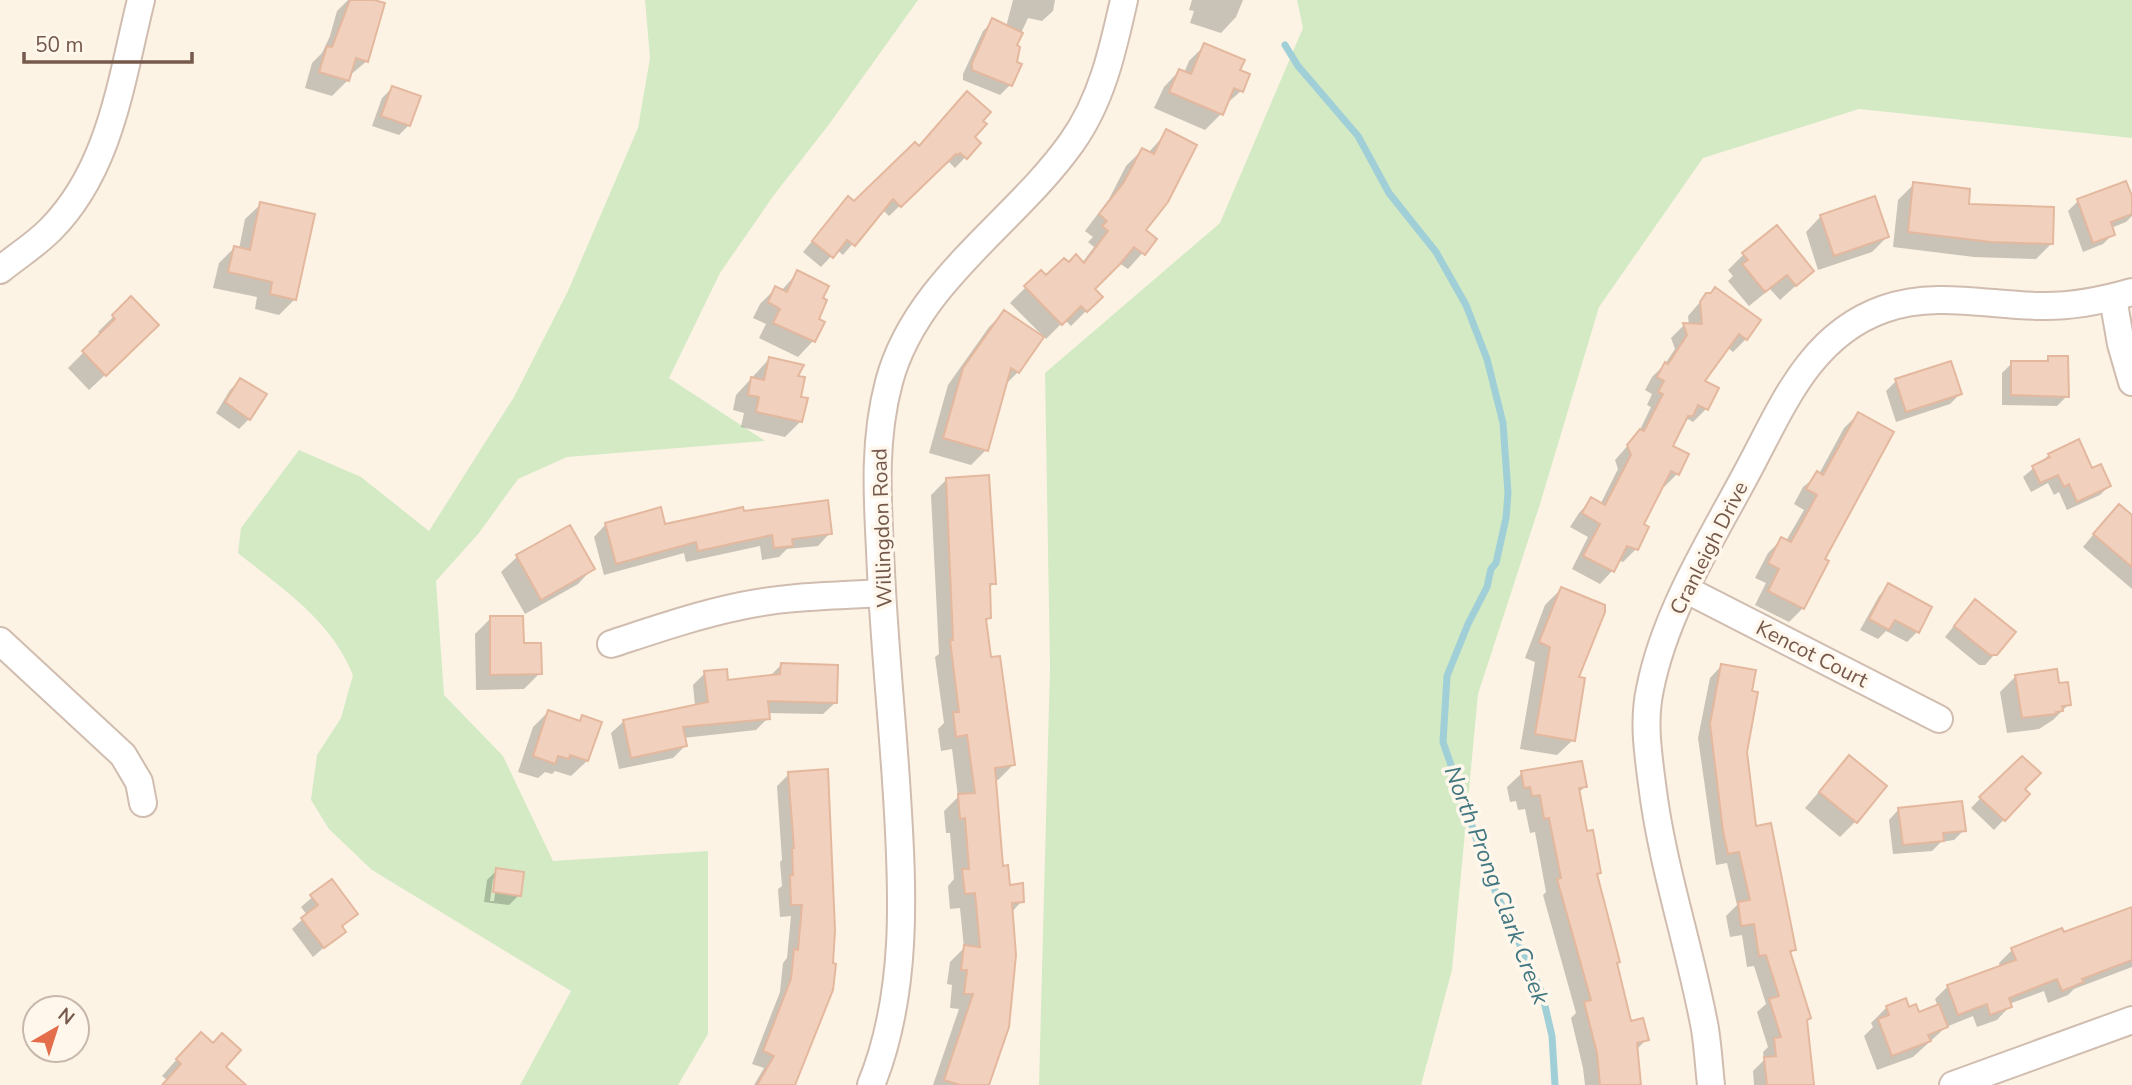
<svg xmlns="http://www.w3.org/2000/svg" width="2132" height="1085" viewBox="0 0 2132 1085" font-family="'Nunito Sans',sans-serif">
	<style>
		.green { fill: #d3eac4 }
		.shadow { fill: #0003; fill-rule: evenodd }
		.lines { fill: none; stroke-linecap: round; stroke-linejoin: round }
		.stream { stroke: #a0cfd7; stroke-width: 7 }
		.building { fill: #f1d1bd; stroke: #e4b89e; stroke-width: 2 }
		.minor-casing { stroke: #d0bdaf; stroke-width: 30 }
		.minor { stroke: #fff; stroke-width: 26 }
		.labels { text-anchor: middle; stroke-width: 7; stroke-linejoin: round; paint-order: stroke }
		.street-label { font-size: 21px; fill: #75594b; stroke: #fff7ec }
		.water-label { font-size: 23px; font-style: italic; fill: #417781; stroke: #fff7ec }
	</style>
	<rect width="100%" height="100%" fill="#fcf3e5"/>
	<path class="green" d="M645,0H918L830,123L774,195L720,273L669,378L765,441L567,457L518,479L479,533L436,581L444,695L503,756L553,861L708,851V1034L678,1085H520L571,991L372,870L329,829L311,800L317,755L341,718L353,675C330,619 284,590 238,553L241,528L299,450L361,477L429,531L514,397L568,291L638,128L650,58Z
		M1297,0H2132V138L1859,109L1703,158L1599,307L1540,504L1478,694L1452,970L1421,1085H1039L1050,667L1045,373L1220,223L1303,28Z"/>
	<path class="shadow" d="M348,0H367V61L349,76L348,80L332,96L305,88L312,63L322,53L330,36L337,11Z
		M1013,0H1055L1053,11L1042,21L1028,18L1015,46L1010,85L1000,95L963,80V74L983,31L993,21L1006,27Z
		M1192,0H1243L1236,17L1221,33L1190,23L1194,11L1189,10Z
		M1205,45L1238,71L1241,91L1224,106L1221,114L1205,130L1154,108L1164,87L1179,71L1184,73L1189,61Z
		M392,88L409,125L399,135L372,126L382,98Z
		M981,121L973,137L979,143L955,168L949,162L947,164L945,163L889,216L882,209L843,255L837,250L821,267L803,252L848,198L854,203L918,148Z
		M1167,132L1144,230L1155,239L1128,269L1119,263L1093,289L1100,297L1071,326L1065,320L1046,339L1010,303L1041,272L1046,278L1069,264L1082,263L1094,247L1088,242L1093,237L1085,231L1109,199L1126,166L1142,150L1148,153Z
		M1914,184L1967,206L2052,243L2036,259L1974,257L1893,247L1898,200Z
		M2078,201H2132V216L2126,222L2111,228L2113,234L2103,244L2083,252L2068,211Z
		M261,204L295,299L279,315L255,309L257,297L213,288L219,263L234,248L239,249L245,219Z
		M1821,216L1887,237L1872,252L1818,270L1806,232Z
		M1744,254L1812,271L1780,300L1770,289L1749,306L1728,281L1733,276L1728,270Z
		M798,272L821,299L816,320L822,323L813,341L798,357L759,338L766,324L753,318L760,304L776,288L781,291Z
		M1707,294L1746,339L1733,352L1727,347L1702,381L1706,409L1693,422L1688,419L1682,425L1671,447L1677,474L1664,487L1662,486L1642,525L1636,549L1623,562L1618,560L1612,571L1600,584L1572,569L1588,537L1570,527L1579,513L1591,500L1600,505L1618,469L1615,460L1638,434L1651,407L1647,405L1652,394L1645,390L1652,377L1665,364L1675,349L1671,338L1684,325H1689L1688,316Z
		M131,299L141,341L89,390L68,368L101,335L98,332Z
		M1004,312L1018,372L1005,385L986,450L971,465L929,453L948,385L989,327Z
		M2048,358L2067,396L2057,406L2002,405V373L2012,363H2044Z
		M769,359L796,378L801,421L785,437L741,427L744,413L733,410L736,395Z
		M240,380L249,419L239,429L216,413L230,390Z
		M1896,381L1960,394L1950,404L1896,422L1886,391Z
		M1858,414L1822,560L1803,608L1789,622L1755,605L1766,583L1755,578L1768,553L1782,539L1786,541L1804,510L1794,504L1803,487L1819,474L1844,428Z
		M2049,455L2091,470L2109,486L2100,495L2067,510L2059,492L2054,495L2048,483L2031,492L2023,477Z
		M946,480L994,583L988,589L989,618L985,622L990,660L1013,765L998,780H994L1002,867L1008,887L1022,901L1011,913L987,1085H933L959,1009L950,1008L952,985L947,984L950,962L964,948L960,908L950,909L948,886L954,879L950,833H946L944,811L958,797L952,749L941,751L938,729L944,723L935,657L939,654L931,495Z
		M743,513L830,533L818,546L787,549L779,557L762,560L760,546L686,562L684,553L604,575L594,537L606,524L664,526Z
		M2132,517V589L2083,547L2107,518Z
		M570,527L593,568L578,584L525,614L501,572L517,557Z
		M1889,585L1917,632L1907,642L1886,631L1878,639L1860,630L1879,596Z
		M1561,589L1577,678L1573,740L1557,755L1520,749L1535,662L1525,658L1545,605Z
		M1965,612L1995,654L1985,665H1979L1945,637Z
		M491,618L522,645L540,673L524,689L476,690L475,634Z
		M781,665L836,702L823,714L767,713L768,718L756,730L683,738L685,746L673,758L619,769L611,733L624,721L695,706L693,685L705,673L727,682L769,677Z
		M1722,665L1745,752L1754,828L1794,950L1789,954L1805,1022L1812,1085H1754L1753,1071L1764,1060L1763,1052L1768,1047L1757,1012L1766,1004L1754,966L1747,967L1742,935L1730,937L1726,916L1737,905L1727,863L1716,865L1698,738L1710,678Z
		M2015,677L2058,685L2069,704L2053,720L2039,729L2007,733L2000,692Z
		M548,712L578,722L583,717L587,761L571,776L555,771L552,774L545,772L538,778L518,772L533,727Z
		M1849,757L1856,821L1840,837L1805,808Z
		M1522,773L1585,787L1578,793L1585,833L1599,872L1596,876L1615,964L1630,1023L1647,1039L1636,1050L1639,1085H1585L1583,1068L1571,1018L1576,1013L1543,895L1546,892L1535,832L1530,833L1525,809L1518,810L1516,801L1510,802L1507,787Z
		M789,774L833,930L790,1085H754L764,1068L752,1064L780,992L783,963L787,958L791,916L780,917L778,889L782,886L780,862L782,860L777,786Z
		M2004,774L2028,794L1994,830L1971,808Z
		M1899,809L1964,830L1954,840L1941,842L1932,851L1893,854L1889,820Z
		M497,870L519,895L509,905L484,902L487,880ZM493,879H497L494,901H490Z
		M331,881L356,914L341,928L343,931L313,957L292,929L307,915L301,907Z
		M2132,909V967L2074,989L2068,995L2048,1003L2044,991L2009,1004L2010,1006L1997,1020L1977,1027L1973,1016L1946,1027L1913,1057L1877,1070L1864,1036L1873,1027L1871,1023L1887,1007L1908,1010L1918,1014L1938,1007L1935,999L1948,986L2000,967L1999,963L2012,950L2063,934Z
		M185,1050L223,1067L230,1085H163L167,1080L162,1076Z"/>
	<g class="lines">
		<path class="stream" d="M1285,45L1298,66L1358,136L1389,193L1436,252L1466,305L1487,359L1503,423L1508,493L1506,518L1496,563L1491,569L1487,587L1468,624L1447,676L1443,742L1492,884L1542,993L1552,1036L1555,1085"/>
	</g>
	<path class="building" d="M350,0H374L385,3L368,62L356,58L349,81L319,72L327,46L332,47Z
		M992,18L1023,33L1017,45L1020,47L1017,62L1022,64L1012,86L972,70V63Z
		M1204,43L1245,60L1240,70L1250,74L1243,92L1234,88L1223,115L1169,92L1179,69L1191,74Z
		M392,86L421,96L410,126L381,116Z
		M967,91L991,112L983,121L987,124L975,137L981,143L967,159L960,153L958,155L956,154L901,207L893,199L855,246L847,240L833,258L812,241L848,196L854,201L915,142L919,146Z
		M1166,129L1197,145L1168,202L1146,230L1157,239L1145,255L1134,247L1120,264L1095,289L1103,297L1087,312L1081,306L1062,325L1024,286L1041,270L1046,275L1064,258L1069,262L1076,254L1084,263L1108,231L1102,226L1107,221L1099,214L1124,182L1142,148L1154,154Z
		M2126,181L2132,196V214L2111,222L2115,235L2093,243L2077,199Z
		M1913,182L1970,189L1969,204L2054,207L2053,244L1991,242L1908,232Z
		M1875,196L1889,237L1834,256L1820,215Z
		M260,202L315,214L296,300L270,294L272,282L228,272L234,246L250,250Z
		M1777,225L1814,271L1796,286L1787,275L1765,292L1742,264L1748,260L1742,253Z
		M797,270L829,286L823,298L827,300L819,319L825,322L815,342L773,323L780,309L768,302L775,286L787,292Z
		M1715,287L1761,320L1747,340L1739,334L1705,381L1719,388L1708,410L1698,405L1693,416H1688L1673,446L1689,454L1679,475L1671,471L1644,524L1649,527L1638,550L1627,546L1614,572L1583,556L1600,524L1582,513L1591,497L1605,505L1631,455L1627,445L1640,429L1644,431L1663,394L1658,392L1664,381L1657,377L1665,362L1668,364L1687,335L1683,323L1702,324L1700,302L1706,293H1711Z
		M131,296L159,325L106,376L82,351L115,319L112,315Z
		M1004,310L1044,337L1019,373L1011,368L988,451L943,438L963,368Z
		M2048,356H2068L2069,397L2011,395V361H2048Z
		M769,357L804,365L798,376L805,377L801,397L808,398L802,422L756,412L759,397L748,395L751,377L764,380Z
		M1951,361L1962,394L1906,412L1895,379Z
		M240,378L267,394L250,420L225,402Z
		M1858,412L1894,432L1825,559L1829,561L1804,609L1768,591L1779,569L1768,563L1781,537L1791,542L1817,495L1806,489L1817,471L1823,475Z
		M2079,439L2092,468L2101,464L2111,486L2077,502L2069,484L2064,487L2058,475L2040,483L2032,466L2050,457L2048,454Z
		M989,475L996,584H990L991,618L986,619L991,657L1000,656L1015,765L995,768L1003,866L1008,865L1010,885L1023,883L1024,902L1012,903L1016,955L1009,1027L989,1085H960L944,1080L973,994H964L967,970H961L964,945L980,947L975,893L965,894L962,869H969L965,818L960,819L958,794L975,793L967,735L956,737L953,712H959L950,640H953L946,478Z
		M828,500L832,534L792,539L793,546L774,548L772,535L698,551L696,542L616,564L605,523L661,507L665,524L743,507L744,511Z
		M2119,504L2132,515V567L2093,534Z
		M570,525L595,569L541,600L516,555Z
		M1888,583L1932,607L1919,633L1895,620L1889,630L1869,619Z
		M1561,587L1605,605V612L1579,677L1585,678L1575,741L1535,734L1550,647L1539,642Z
		M1975,599L2016,632L1997,655H1990L1954,626Z
		M490,616H523L524,643H541L542,674L490,675Z
		M781,663L838,665L837,703L768,701L770,719L683,727L687,746L631,758L623,720L708,702L704,671L727,669L728,680L780,674Z
		M1721,664L1756,670L1752,691L1758,692L1747,752L1756,826L1771,823L1796,950L1790,951L1811,1018L1807,1020L1814,1085H1767L1764,1057L1776,1056L1774,1038L1781,1037L1769,999L1779,996L1766,955L1759,956L1754,924L1741,926L1738,902L1750,900L1739,852L1728,854L1723,831L1710,724Z
		M2057,669L2059,683L2068,682L2071,705L2062,706L2063,711L2056,712V714L2022,718L2015,675Z
		M548,710L580,721L582,715L602,722L588,761L570,755L569,759L558,756L555,764L533,756Z
		M1849,755L1887,786L1857,823L1819,792Z
		M2022,756L2041,773L2025,789L2030,794L2005,821L1979,797Z
		M1582,761L1587,787L1579,788L1587,831L1593,830L1601,873L1597,874L1620,962L1617,963L1631,1021L1643,1018L1649,1040L1637,1043L1641,1085H1600L1597,1053L1584,1002L1591,1000L1557,879L1561,878L1549,818L1544,819L1540,795L1532,796L1530,787L1524,788L1521,771Z
		M828,769L835,930L833,963L836,964L833,990L795,1085H757L774,1056L763,1051L791,979L794,949L798,950L802,905H791L790,875H793L792,848H794L788,772Z
		M1962,801L1966,831L1943,833L1944,841L1903,845L1898,808Z
		M496,868L524,872L521,896L493,892Z
		M332,879L358,914L342,926L346,932L324,948L301,918L318,905L310,895Z
		M2132,907V960L2082,979L2084,982L2062,991L2057,979L2009,998L2012,1007L1990,1015L1987,1004L1958,1015L1947,985L2016,960L2011,948L2062,928L2064,932Z
		M1906,998L1909,1007L1916,1004L1919,1012L1939,1004L1948,1027L1928,1035L1931,1041L1892,1056L1878,1019L1889,1015L1886,1006Z
		M201,1032L213,1043L222,1033L241,1050L226,1067L246,1085H162L181,1064L176,1059Z"/>
	<g class="lines">
		<g class="minor-casing">
			<path id="minor" d="M0,270C16,257 35,245 50,230C111,169 121,80 141,0
				M2113,298L2121,344L2132,382
				M1685,589L1939,719
				M0,641L123,755L139,782L143,803
				M611,644C654,630 697,615 741,606C787,596 835,596 882,593
				M871,1085C908,994 903,892 897,796C892,714 883,632 880,550C877,493 874,438 889,382C916,281 1015,223 1072,142C1102,100 1113,49 1124,0
				M1711,1085C1709,1067 1708,1048 1705,1029C1690,947 1662,867 1652,784C1648,753 1643,721 1650,689C1666,608 1715,534 1753,461C1785,400 1813,334 1884,309C1934,291 1987,305 2039,306C2071,307 2101,301 2132,292
				M1953,1085L2132,1020"/>
		</g>
		<use href="#minor" class="minor"/>
	</g>
	<g class="labels">
		<g class="street-label">
			<text transform="translate(882 528) rotate(-92)" y="7">Willingdon Road</text>
			<text transform="translate(1709 548) rotate(-63)" y="7">Cranleigh Drive</text>
			<text transform="translate(1812 654) rotate(27)" y="7">Kencot Court</text>
		</g>
		<g class="water-label">
			<text transform="translate(1497 885) rotate(69)" y="8">North Prong Clark Creek</text>
		</g>
	</g>
	<g transform="translate(56 1029) rotate(39)"><circle r="33" fill="#fff7ec" stroke="#c8b8ac" stroke-width="2"/>
	<path d="M0-5L12 26L0 18L-12 26Z" fill="#e46d4c"/>
	<text y="-10" font-size="19" font-weight="bold" text-anchor="middle" fill="#75594b">N</text>
	</g>
	<path d="M24 52v10h168v-10" fill="none" stroke="#75594b" stroke-width="3.5"/>
	<text x="35" y="52" font-size="21" fill="#75594b" stroke="#fff7ec" stroke-width="5" paint-order="stroke">50 m</text>
</svg>
